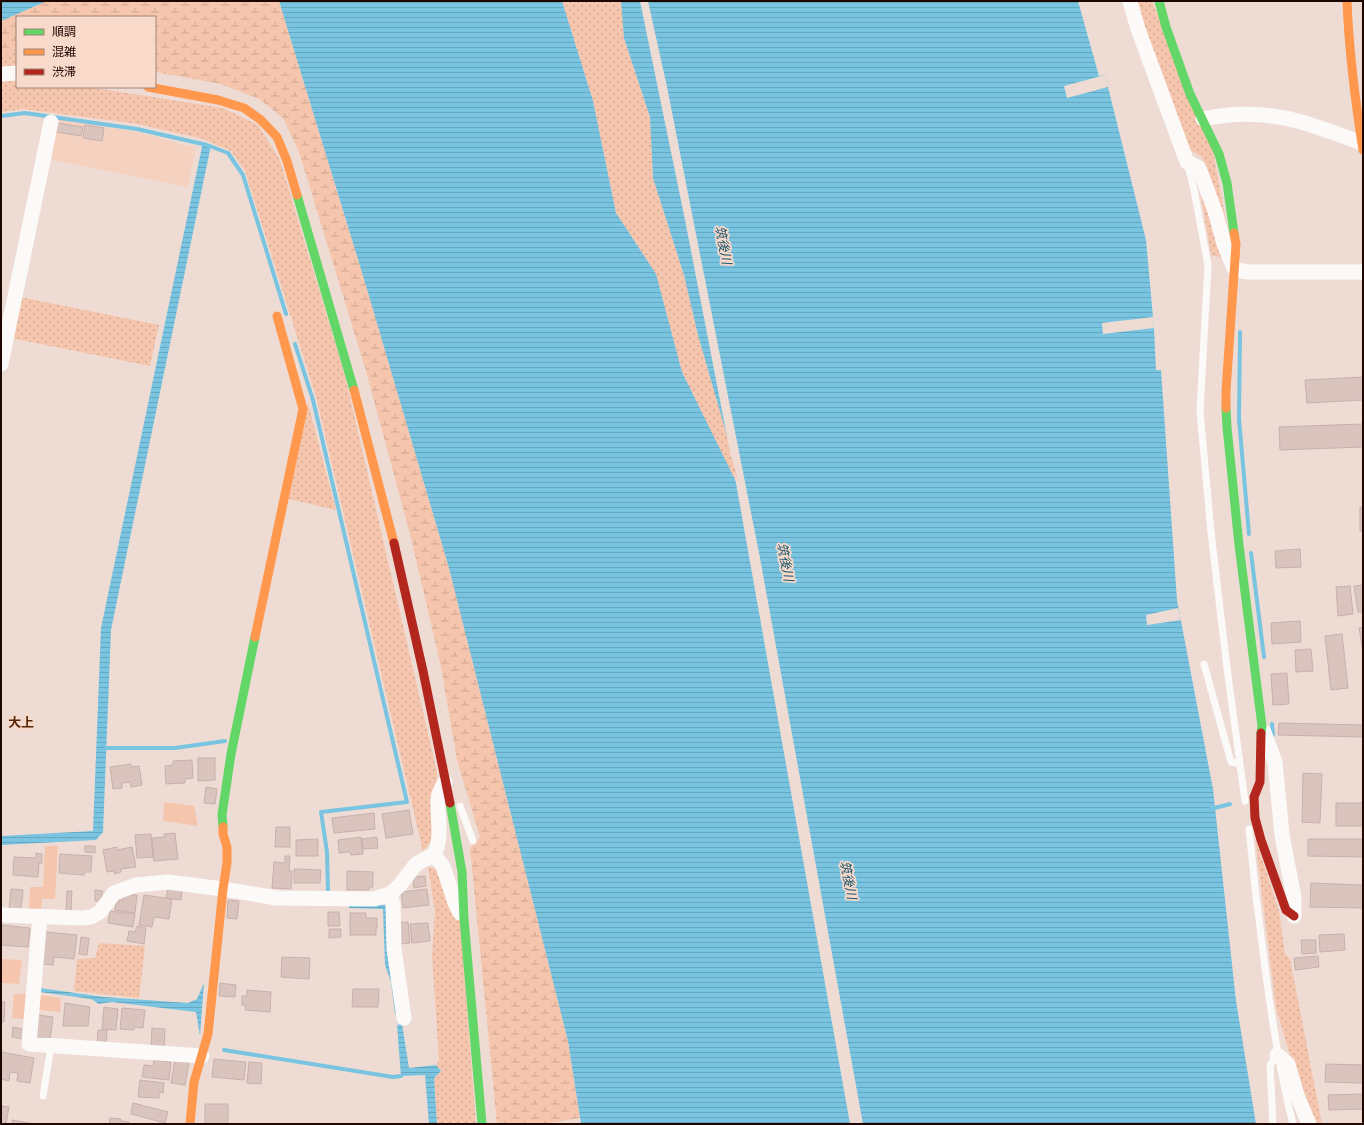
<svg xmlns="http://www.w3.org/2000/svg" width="1364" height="1125" viewBox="0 0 1364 1125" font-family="Ubuntu,'Noto Sans JP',sans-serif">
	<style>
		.built { fill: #f5d1c0 }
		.grass { fill: url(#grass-dots) }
		.wetland { fill: url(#wetland-marsh) }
		.garden { fill: #f5c5ad }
		.water { fill: url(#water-rules) }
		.pier { fill: #eedcd4 }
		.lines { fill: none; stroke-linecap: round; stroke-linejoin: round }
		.stream { stroke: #78c4e1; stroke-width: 4 }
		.building { fill: #dac4be; stroke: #c8b0ab }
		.lane { stroke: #fcfaf9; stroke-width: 7 }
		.street { stroke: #fcfaf9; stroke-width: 15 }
		.fast { stroke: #63d668; stroke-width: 9 }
		.slow { stroke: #ff974d; stroke-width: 9 }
		.jam { stroke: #b3261e; stroke-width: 9 }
		.labels { text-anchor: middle; stroke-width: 3.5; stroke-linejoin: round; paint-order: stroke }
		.water-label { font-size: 13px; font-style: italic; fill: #13536a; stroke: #f8d9ca }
		.neighbourhood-label { font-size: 13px; font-weight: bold; fill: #562709; stroke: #f8d9ca }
	</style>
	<defs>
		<pattern id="grass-dots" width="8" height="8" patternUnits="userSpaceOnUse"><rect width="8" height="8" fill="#f5c5ad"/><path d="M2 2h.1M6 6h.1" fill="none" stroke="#d2a893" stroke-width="1.8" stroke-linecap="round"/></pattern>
		<pattern id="wetland-marsh" width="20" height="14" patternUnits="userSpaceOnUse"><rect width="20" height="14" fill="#f5c5ad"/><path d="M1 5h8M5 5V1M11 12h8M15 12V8" fill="none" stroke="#d2a893"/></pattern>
		<pattern id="water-rules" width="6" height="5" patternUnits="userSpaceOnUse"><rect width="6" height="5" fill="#78c4e1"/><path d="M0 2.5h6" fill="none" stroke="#67a7bf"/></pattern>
	</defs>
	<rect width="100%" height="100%" fill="#eedcd4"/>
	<path class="built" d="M56,119L138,132L196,148L188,187L48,159Z"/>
	<path class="grass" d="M562,1H621L624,38L650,117L653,178L684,275L698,335L747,505L682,372L656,274L616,213L593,101Z
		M1134,1H1152L1213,151L1230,244L1202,157L1186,147Z
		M17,51V66L1,67V55Z
		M17,80V87H89L223,108L258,125L280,160L345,376L437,772L434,838L423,851L316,397L245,171L231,151L203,139L138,124L23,109L1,112V82Z
		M1199,184L1224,258L1211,255Z
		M20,297L159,325L150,366L11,338Z
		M308,403L336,510L289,499Z
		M1255,838L1279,911L1285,954L1290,959L1322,1124H1316L1301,1092L1276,1008Z
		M428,867L439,869L460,920L476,1124H437L434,1078L441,1071L436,1065L439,1060L432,955L435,912Z
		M99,943L145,946L139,998L74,991L77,959L95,958Z"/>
	<path class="wetland" d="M47,1H279L364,279L449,568L568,1041L580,1118L544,1124H497L470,848L480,837L457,760L441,667L411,538L366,371L299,152L283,118L259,99L221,84L155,72V17H17V51L1,55V21Z"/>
	<path class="garden" d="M164,802L194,806L198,826L163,821Z
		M45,846H58L55,899H42L41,911L29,910L30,887H43Z
		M1,959L22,960L19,984L1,983Z
		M14,994H29L25,1019L12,1018Z
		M39,995L61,998L60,1012L37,1010Z"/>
	<path class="water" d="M1,1H47L1,21Z
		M279,1H562L593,101L616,213L656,274L682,372L746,502L698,335L684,275L653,178L650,117L624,38L621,1H1078L1099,76L1105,75L1146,240L1154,328L1156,370H1161L1177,600L1213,789L1236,1001L1256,1124H581L568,1041L449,568L364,279Z
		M203,142L211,145L111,630L103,832L96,840L1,845V836L93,831L101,628Z
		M349,905H387L400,1013L395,1014L391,982L385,965L383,909L349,908Z
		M204,983L200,1036L196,1012L112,1002L99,1004L91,999L40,992V988L104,997L188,1003L197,999Z
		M402,1024L409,1068L436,1065L441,1071L434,1078L437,1124H429L425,1075L401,1076L397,1025Z"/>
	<path class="pier" d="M640,1H648L667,87L760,558L863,1124H850L734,472L739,483L730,452L686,225Z
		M1105,75L1108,87L1067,98L1064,86Z
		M1153,317L1154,328L1103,334L1102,323Z
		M1178,608L1181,620L1147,625L1146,615Z"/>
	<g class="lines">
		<path class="stream" d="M1,116L25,113L137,129L207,145L228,153L243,175L286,314
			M1240,332L1239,419L1249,534
			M295,344L313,400L407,802L321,812L327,852L328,892
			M1251,553L1264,657
			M1272,724L1273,735
			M106,748H175L225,741
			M1211,809L1230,804
			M224,1050L393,1077L401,1076"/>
	</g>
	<path class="building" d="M58,123L83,127L81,136L56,132Z
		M85,125L104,128L102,141L83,138Z
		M1363,377V400L1307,403L1305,380Z
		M1363,424V447L1280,450L1279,427Z
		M1360,507H1363V531H1360Z
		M1300,549L1301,567L1276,568L1275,551Z
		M1363,585V612H1358L1354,586Z
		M1350,586L1353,614L1338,616L1336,587Z
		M1300,621L1301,642L1272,644L1271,623Z
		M1363,627V652L1359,628Z
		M1342,634L1348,688L1331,690L1325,636Z
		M1311,649L1313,671L1296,672L1295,650Z
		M1287,673L1289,704L1273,705L1271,674Z
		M1279,723L1363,725V737L1278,735Z
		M198,758H215V780L198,781Z
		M192,760L193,778L185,779V783L166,784L165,766L173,765V761Z
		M131,764V767L139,766L142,785L131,787L130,782L122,783V788L113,789L110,767Z
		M1303,773L1322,774L1320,823L1302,822Z
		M206,787L217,789L215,804L204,803Z
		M1336,803H1363V826H1336Z
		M409,810L413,834L386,838L382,814Z
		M374,813L375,829L334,833L332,818Z
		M276,827H290V847H275Z
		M175,833L178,859L154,861L152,838L165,837L164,834Z
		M151,834L153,857L137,858L135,835Z
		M361,837L363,854L351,855L350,852L339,853L338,840Z
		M377,837L378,848L363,849L362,839Z
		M318,839V856H296V840Z
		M1308,839H1363V857L1308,856Z
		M85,846H95V853L85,852Z
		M117,847V850L132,847L136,867L121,869V872L115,874L114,871L107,872L103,850Z
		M36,853L42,854V863H39L38,877L13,875L14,857L36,858Z
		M60,854L92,856L91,872H85L84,875L59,873Z
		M285,856H290L289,871H292L291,889L272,888L274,862L285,863Z
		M294,869L321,870L320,883H294Z
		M347,871L373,872V887H369V890H347Z
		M425,876L426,886L414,888L413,877Z
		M1311,883L1363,885V908L1310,907Z
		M168,888L182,890L181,900L166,898Z
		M11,889L23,890L21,910L9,909Z
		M427,889L429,905L403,908L401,892Z
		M95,890L103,891L100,901H95Z
		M67,891H72L71,912H66Z
		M124,894L137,895L135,913L115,910L116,902L119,903V900H123Z
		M144,895L172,899L169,919L154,917L152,927L139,925Z
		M228,900L239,901L237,919L227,918Z
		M110,911L135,914L133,927L108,923Z
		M328,912H339L340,926H328Z
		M350,913H366V918H377V928H376V935H350Z
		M408,922L410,943L400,944L398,923Z
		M428,923L430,941L412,943L410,924Z
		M2,925L30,928L28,947L1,945Z
		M137,926L146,928L144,944L127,941L129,931L135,932Z
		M329,929H341V937L329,938Z
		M46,932L77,935L74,959L54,957L53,965L42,964Z
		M1344,934L1345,950L1320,952L1319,935Z
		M81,937L89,938L87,955L79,954Z
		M1301,940H1316V953L1302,954Z
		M1318,956L1319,967L1295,970L1294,958Z
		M282,957L310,958L309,979L281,977Z
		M220,983L236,985L235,997L219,996Z
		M353,989H379L378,1007H352Z
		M247,990L271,992L270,1012L245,1010L246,1005H242V996H247Z
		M1,1002H5L4,1022H1Z
		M65,1003L90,1007L88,1026H63Z
		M104,1007L118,1009L116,1030L102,1029Z
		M122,1008L145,1010L143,1028L134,1027V1030L120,1029Z
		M38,1015L53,1017L50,1040L35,1038Z
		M13,1027L24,1029L23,1039L12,1037Z
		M152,1028L165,1029L164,1047L151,1046Z
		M98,1030H107L106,1044L97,1043Z
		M1,1052L34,1058L30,1083L17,1081L18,1073L10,1072L9,1081L1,1079Z
		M214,1059L246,1062L244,1080L212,1077Z
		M154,1060L171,1062L169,1080L142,1077L144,1065L153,1066Z
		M175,1060L189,1063L185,1085L171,1083Z
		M249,1062L262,1063L261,1084L247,1083Z
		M1326,1064L1363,1065V1083L1325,1082Z
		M140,1080L164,1083L163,1093L159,1092V1098L138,1097Z
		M1363,1094V1109L1329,1110L1328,1095Z
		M133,1103L168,1112L165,1123L131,1114Z
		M205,1104H228V1124H205Z
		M1,1106L9,1107L6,1124H1Z
		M110,1118L121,1119V1121L129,1122L128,1124H109Z
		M12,1120L34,1124H12Z"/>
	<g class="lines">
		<path class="lane" d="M1187,162L1194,190L1208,265L1200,411L1211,532L1227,668L1245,801
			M1204,664L1231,762L1240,764
			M460,806L473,841
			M1249,829C1253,873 1258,916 1264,959C1271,1015 1279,1070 1293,1124
			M43,1096L51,1046
			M1273,1124L1270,1065L1277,1055"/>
		<path class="street" d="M1130,1L1138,29L1187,162L1199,168L1215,211L1224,244L1234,268L1242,271L1249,272H1363
			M1,74L17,73
			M1203,119C1235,112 1270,113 1301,122C1322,128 1342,136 1363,143
			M1,364L51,122
			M1264,732L1275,762L1282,835L1294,898V916
			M434,855L443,866L455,903L460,913
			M390,894L393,904L394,949L404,1018
			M1,915L81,918L91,917L100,912L114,893L136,885L168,882L223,889L277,898L374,899L390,894L400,885L416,864L427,858L434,855C443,837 437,818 438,799C438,793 442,787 445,782
			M40,917L29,1044L202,1056
			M1277,1055L1288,1064L1297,1095L1309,1124"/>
		<path class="fast" d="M1159,1L1166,27L1190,94L1219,154L1227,183L1234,233
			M297,195L354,390
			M1226,408L1227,427L1239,545L1262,726L1261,733
			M450,803L462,872L464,919L482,1124
			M223,827L222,815L231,754L255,637"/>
		<path class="slow" d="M1347,1C1349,51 1355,100 1363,150
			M148,87L218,100L244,108L261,120L277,137L287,161L297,195
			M354,390L394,543
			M1226,408V391L1236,244L1234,233
			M255,637L303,409L277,316
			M190,1124L194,1082L208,1034L223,889L227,863V847L223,834V827"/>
		<path class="jam" d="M394,543L423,671L450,803
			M1261,733L1260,782L1254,797L1255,818L1261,840L1286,910L1294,916"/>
	</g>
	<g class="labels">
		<g class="water-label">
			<text transform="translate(724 245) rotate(79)" y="5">筑後川</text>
			<text transform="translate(786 562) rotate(79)" y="5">筑後川</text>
			<text transform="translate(849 880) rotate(79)" y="5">筑後川</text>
		</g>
		<g class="neighbourhood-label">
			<text x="21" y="727">大上</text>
		</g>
	</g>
	<rect width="1364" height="1125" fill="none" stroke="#1d0500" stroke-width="4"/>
	<rect x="16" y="16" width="140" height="72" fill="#f8d9ca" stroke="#a08479"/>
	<rect x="24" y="29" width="20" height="6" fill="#63d668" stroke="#a08479"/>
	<text x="52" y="36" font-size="12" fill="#1d0500">順調</text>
	<rect x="24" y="49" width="20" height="6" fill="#ff974d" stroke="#a08479"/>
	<text x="52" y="56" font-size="12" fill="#1d0500">混雑</text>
	<rect x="24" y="69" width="20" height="6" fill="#b3261e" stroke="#a08479"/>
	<text x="52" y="76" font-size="12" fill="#1d0500">渋滞</text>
</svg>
